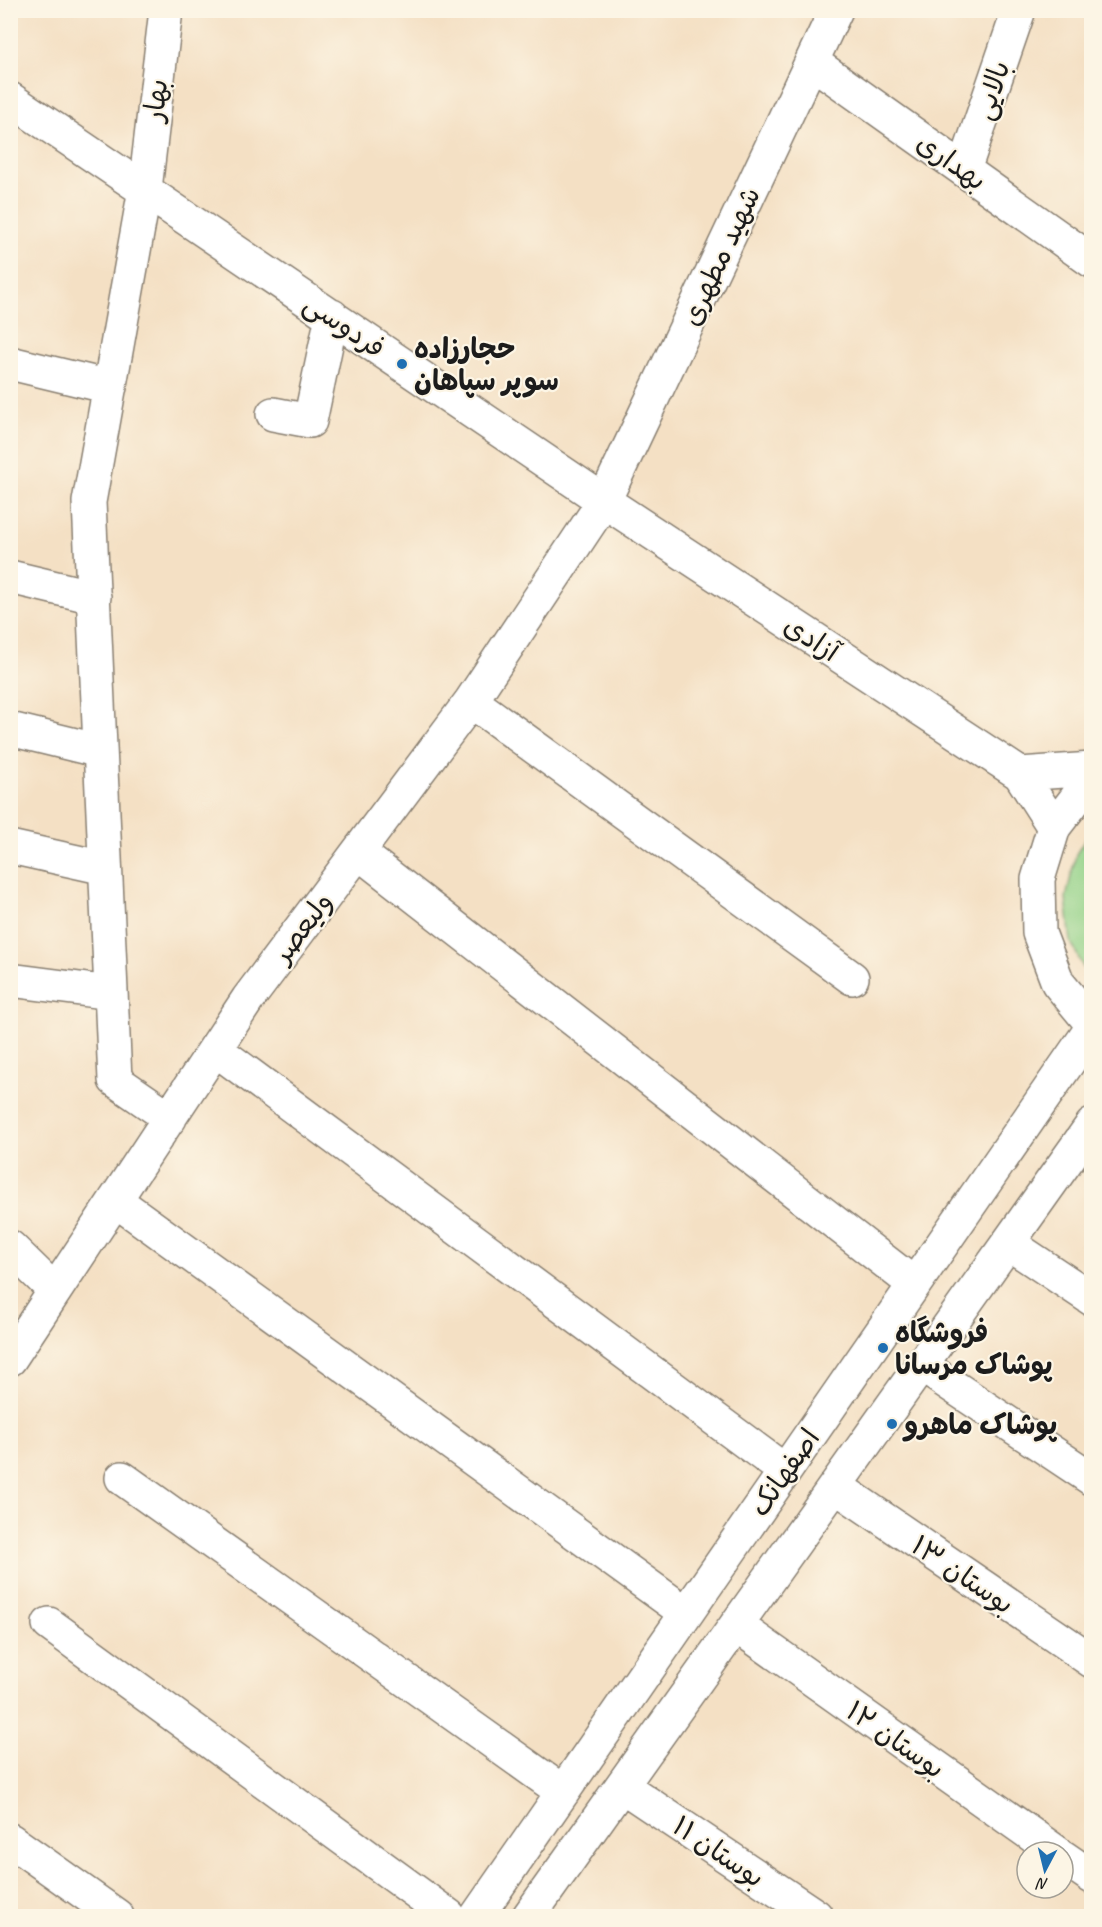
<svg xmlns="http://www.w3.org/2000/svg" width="1102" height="1927" viewBox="0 0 1102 1927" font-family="Caveat,'Playpen Sans Arabic',sans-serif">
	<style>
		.green { fill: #93d288; stroke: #587752; stroke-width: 1.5 }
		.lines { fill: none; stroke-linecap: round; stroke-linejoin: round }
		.minor-casing { stroke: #887e70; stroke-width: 36 }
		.minor { stroke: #fff; stroke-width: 33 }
		.poi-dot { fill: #1f6fb2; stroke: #fcf5e5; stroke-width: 2 }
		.labels { text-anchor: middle; stroke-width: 4.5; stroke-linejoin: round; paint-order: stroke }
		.street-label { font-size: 28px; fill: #1c1c1c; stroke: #fcf5e5 }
		.poi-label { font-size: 28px; font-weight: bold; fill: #1c1c1c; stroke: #fcf5e5; text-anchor: start }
	</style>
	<rect width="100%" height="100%" fill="#fcf5e5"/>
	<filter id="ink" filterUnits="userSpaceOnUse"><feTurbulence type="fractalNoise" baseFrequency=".0167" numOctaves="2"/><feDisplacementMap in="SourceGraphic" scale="12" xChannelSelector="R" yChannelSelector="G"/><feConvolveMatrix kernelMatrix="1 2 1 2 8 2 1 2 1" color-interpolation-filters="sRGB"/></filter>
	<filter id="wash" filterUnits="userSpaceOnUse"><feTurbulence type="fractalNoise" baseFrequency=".008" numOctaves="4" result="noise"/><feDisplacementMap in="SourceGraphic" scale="24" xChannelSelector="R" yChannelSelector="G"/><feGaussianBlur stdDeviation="1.35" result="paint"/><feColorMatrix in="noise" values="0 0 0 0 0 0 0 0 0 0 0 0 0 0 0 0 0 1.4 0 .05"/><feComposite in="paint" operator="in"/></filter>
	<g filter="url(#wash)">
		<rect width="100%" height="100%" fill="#f4e0c4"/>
		<path class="green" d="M1091,830L1092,984H1091L1071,942L1066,898L1076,854Z"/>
	</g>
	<g filter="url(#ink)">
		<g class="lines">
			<g class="minor-casing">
				<path id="minor" d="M166,10L145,189L89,502L115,1080L170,1118
					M812,62L1092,261
					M10,99L604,501L1020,774L1054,827
					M964,170L1019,10
					M10,363L110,387
					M273,414L310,421L332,316
					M10,577L94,597
					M471,701L852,978
					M10,729L100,751
					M1020,774L1092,769
					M1092,778L1054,827L1038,879L1039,933L1058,983L1092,1024
					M10,847L105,868
					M358,852L914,1284
					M10,980L111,993
					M215,1049L785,1471
					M115,1200L686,1613
					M1008,1243L1092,1299
					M10,1247L55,1291
					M10,1359L248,999L471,701L604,501L836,10
					M921,1365L1092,1479
					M122,1478L563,1792
					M835,1486L1092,1661
					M49,1624L449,1916
					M736,1625L1056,1852
					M622,1786L816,1916
					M10,1840L117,1916
					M1063,1857L1092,1877
					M477,1916L1092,1028
					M529,1916L1092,1125"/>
			</g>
			<use href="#minor" class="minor"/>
		</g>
	</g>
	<g class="poi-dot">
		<circle cx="402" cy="364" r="6"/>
		<circle cx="883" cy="1348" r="6"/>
		<circle cx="892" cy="1424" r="6"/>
	</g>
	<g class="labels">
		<g class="street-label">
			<text transform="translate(991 90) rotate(-71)" y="10">بالایی</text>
			<text transform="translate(155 100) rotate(-83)" y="10">بهار</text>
			<text transform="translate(952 161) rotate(35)" y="10">بهداری</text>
			<text transform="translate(720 256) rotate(-65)" y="10">شهید مطهری</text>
			<text transform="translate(345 325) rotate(34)" y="10">فردوسی</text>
			<text transform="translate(812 638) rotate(33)" y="10">آزادی</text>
			<text transform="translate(302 927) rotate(-53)" y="10">ولیعصر</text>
			<text transform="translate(784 1472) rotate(-55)" y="10">اصفهانک</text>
			<text transform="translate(963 1574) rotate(34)" y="10">بوستان ۱۳</text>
			<text transform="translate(896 1739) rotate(35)" y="10">بوستان ۱۲</text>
			<text transform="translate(719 1851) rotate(34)" y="10">بوستان ۱۱</text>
		</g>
		<g class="poi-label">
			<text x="414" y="358">حجارزاده<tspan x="414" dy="32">سوپر سپاهان</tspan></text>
			<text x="895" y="1342">فروشگاه<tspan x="895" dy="32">پوشاک مرسانا</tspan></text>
			<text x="904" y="1434">پوشاک ماهرو</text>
		</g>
	</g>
	<rect width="1102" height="1927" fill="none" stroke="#fcf5e5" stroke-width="36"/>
	<g transform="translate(1045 1870) rotate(187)"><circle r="28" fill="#fcf5e5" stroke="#a29e95" stroke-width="1.5"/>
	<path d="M0-4.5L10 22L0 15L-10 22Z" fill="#1f6fb2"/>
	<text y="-9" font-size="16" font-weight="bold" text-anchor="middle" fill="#1c1c1c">N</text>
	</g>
</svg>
